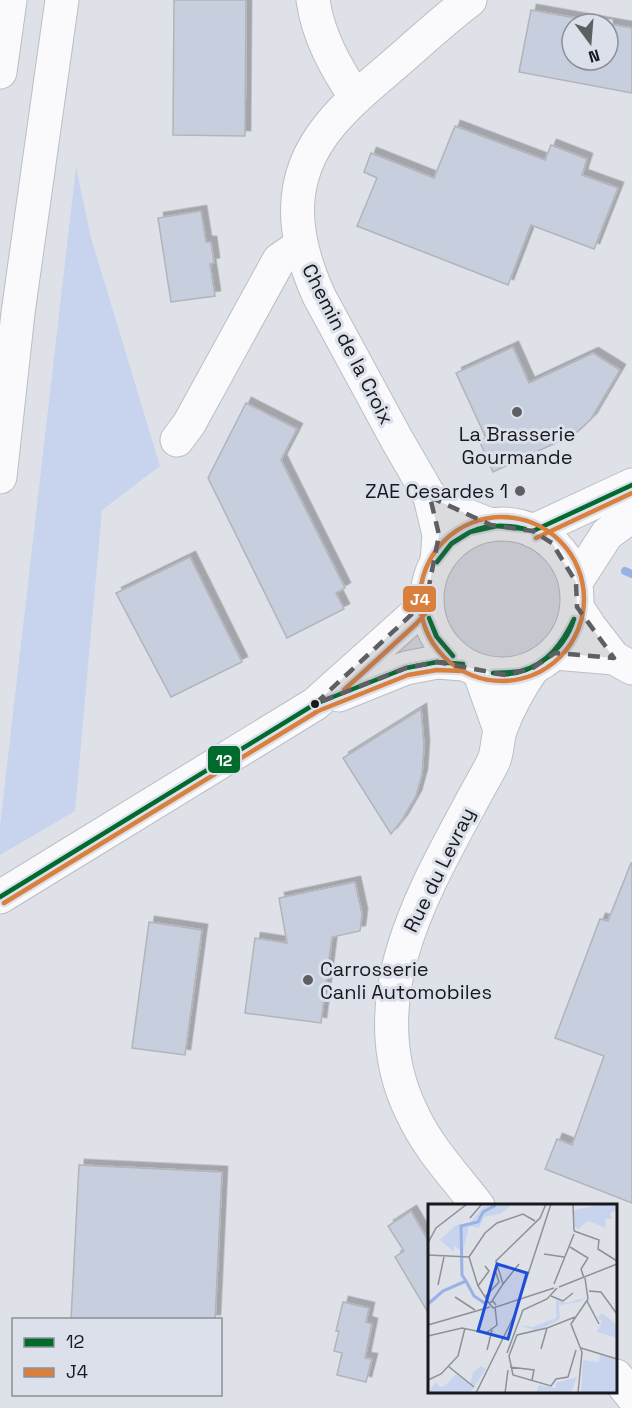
<svg xmlns="http://www.w3.org/2000/svg" width="632" height="1408" viewBox="0 0 632 1408" font-family="'Space Grotesk',sans-serif">
	<style>
		.green { fill: #c8d4ee }
		.lines { fill: none; stroke-linecap: round; stroke-linejoin: round }
		.stream { stroke: #99b2e6; stroke-width: 8 }
		.building { fill: #c7cedd; stroke: #b3b4b9; stroke-width: 1.5; fill-rule: evenodd; filter: url(#shadow) }
		.minor-casing { stroke: #bcbec3; stroke-width: 35 }
		.major-casing { stroke: #bcbec3; stroke-width: 35 }
		.highway-casing { stroke: #bcbec3; stroke-width: 35 }
		.minor { stroke: #fafafc; stroke-width: 33 }
		.major { stroke: #fafafc; stroke-width: 33 }
		.highway { stroke: #fafafc; stroke-width: 33 }
		.bus-1-casing { stroke: #dbe0eb; stroke-width: 9 }
		.bus-2-casing { stroke: #dbe0eb; stroke-width: 9 }
		.bus-1 { stroke: #006b2d; stroke-width: 4.5 }
		.bus-2 { stroke: #da803e; stroke-width: 4.5 }
		.marked { fill: #5d5f63; fill-opacity: 0.2; stroke: #5d5f63; stroke-width: 4.5; stroke-dasharray: 12 8; stroke-linejoin: round }
		.poi-dot { fill: #5d5f63; stroke: #dbe0eb; stroke-width: 2 }
		.bus-dot { fill: #17191c; stroke: #dbe0eb; stroke-width: 2 }
		.labels { text-anchor: middle; stroke-width: 6; stroke-linejoin: round; paint-order: stroke }
		.street-label { font-size: 20px; fill: #17191c; stroke: #dbe0eb }
		.poi-label { font-size: 20px; fill: #17191c; stroke: #dbe0eb }
		.inset-river { fill: none; stroke: #99b2e6; stroke-width: 3 }
		.inset-road { fill: none; stroke: #8e9196; stroke-width: 1.5 }
		.view { fill: #1d4ed8; fill-opacity: 0.15; stroke: #1d4ed8; stroke-width: 3 }
		.inset-edge { fill: none; stroke: #17191c; stroke-width: 3 }
		.line-badge { stroke: #dbe0eb; stroke-width: 2 }
		.badge-label { font-size: 16px; text-anchor: middle; font-weight: bold; fill: #fff }
	</style>
	<defs>
		<filter id="shadow"><feDropShadow dx="5.5" dy="-5.5" stdDeviation="0" flood-color="#0004"/></filter>
	</defs>
	<rect width="100%" height="100%" fill="#dee1e8"/>
	<path class="green" d="M76,167L91,238L160,466L102,510L75,811L0,855V826Z"/>
	<g class="lines">
		<path class="stream" d="M625,571L632,574"/>
	</g>
	<path class="building" d="M174,0H246L245,136L173,135Z
		M531,10L632,28V93L519,72ZM572,24H608V60H572Z
		M455,126L545,160L551,145L587,159L582,175L618,188L594,249L531,225L508,285L357,226L377,178L364,172L371,153L434,178Z
		M201,211L206,242H211L214,263L210,264L215,296L171,302L158,218Z
		M513,347L529,383L593,353L620,370L591,419L575,434L493,472L479,440L486,438L456,373Z
		M246,403L297,429L281,460L345,588L336,593L344,609L287,638L208,478Z
		M190,557L242,662L171,697L116,593Z
		M421,709L424,746L422,774L416,796L402,820L391,834L343,758Z
		M631,863H632V1203L545,1169L557,1139L572,1145L604,1056L555,1038L600,919L608,921Z
		M355,882L362,914L360,931L332,937L321,1023L245,1013L255,938L287,943L279,898Z
		M149,922L202,930L185,1055L132,1048Z
		M79,1165L222,1172L215,1320H71Z
		M411,1211L429,1242V1314L395,1257L404,1251L388,1226Z
		M343,1302L369,1308L366,1322L372,1324L365,1358L372,1359L366,1382L337,1375L342,1353L334,1351L339,1331H336Z"/>
	<g class="lines">
		<g class="minor-casing">
			<path id="minor" d="M313,0C318,36 336,68 356,98
				M177,440L189,424L279,260L292,251L301,248
				M430,497L465,515L491,525
				M437,561L439,535L430,497L397,440L319,296C292,236 285,179 330,125C347,104 369,86 390,68C416,46 442,21 470,0
				M577,607L590,627L614,658L632,668
				M555,653L614,658
				M479,671L500,730
				M478,1206C455,1176 428,1148 412,1113C356,999 426,887 479,788C484,779 490,769 494,760C498,750 497,738 501,728C509,706 520,687 533,668
				M616,1376L632,1396"/>
		</g>
		<g class="major-casing">
			<path id="major" d="M427 599a75 75 0 1 1 150 0a75 75 0 1 1-150 0Z
				M533,531L632,485
				M576,582L607,534L632,516
				M339,695L406,668L437,662L463,664
				M0,897L315,704L411,618L426,601"/>
		</g>
		<g class="highway-casing">
			<path id="highway" d="M0,72L10,0
				M0,477L18,313L62,0"/>
		</g>
		<use href="#minor" class="minor"/>
		<use href="#major" class="major"/>
		<use href="#highway" class="highway"/>
		<g class="bus-1-casing">
			<path id="bus-1" d="M533,531L632,485
				M470,532C488,524 505,524 525,529
				M470,532L497,526L525,529
				M437,562L451,544L470,532
				M437,562L452,543L470,532
				M429,618L436,636L453,656
				M429,618L437,637L453,656
				M493,673C528,680 564,652 574,619
				M493,673C502,672 513,673 521,671C548,664 563,642 574,619
				M0,897L315,704L406,668L437,662L463,664"/>
		</g>
		<g class="bus-2-casing">
			<path id="bus-2" d="M420 599a82 82 0 1 1 164 0a82 82 0 1 1-164 0Z
				M536,538L632,493
				M344,690L416,624L432,606
				M4,903L318,711L408,675L437,670L462,671"/>
		</g>
		<use href="#bus-1" class="bus-1"/>
		<use href="#bus-2" class="bus-2"/>
	</g>
	<path class="marked" d="M430,497L491,525L533,531L552,543L576,582L577,607L614,658L555,653L533,668L506,675L437,662L406,668L315,704L426,601L439,535Z"/>
	<g class="poi-dot">
		<circle cx="517" cy="412" r="6"/>
		<circle cx="520" cy="491" r="6"/>
		<circle cx="308" cy="980" r="6"/>
	</g>
	<circle class="bus-dot" cx="315" cy="704" r="5"/>
	<g class="labels">
		<g class="street-label">
			<text transform="translate(348 344) rotate(63)" y="7">Chemin de la Croix</text>
			<text transform="translate(439 870) rotate(-64)" y="7">Rue du Levray</text>
		</g>
		<g class="poi-label">
			<text x="517" y="441">La Brasserie<tspan x="517" dy="23">Gourmande</tspan></text>
			<text x="508" y="498" text-anchor="end">ZAE Cesardes 1</text>
			<text x="320" y="976" text-anchor="start">Carrosserie<tspan x="320" dy="23">Canli Automobiles</tspan></text>
		</g>
	</g>
	<g transform="translate(428 1204)">
		<rect width="189" height="189" fill="#dee1e8"/>
		<path d="M64,0H85L72,10L56,13L51,24L41,22L35,48L26,42V48L12,36L28,21L42,19L55,3ZM177,0H189V6L182,9L184,15H177L178,24L160,17L150,25L147,22L145,6ZM159,93L151,98L131,101L132,114L129,117L108,127L92,121L104,123L128,114V95L139,99ZM174,109L189,121V134L169,128L174,117L169,114ZM172,151L189,156V189H153L155,156L171,158ZM53,162L58,165L42,189H0L8,178L12,183L18,181L28,170L42,181L45,168ZM149,173L143,189H108L111,181L128,184V179Z" fill="#c8d4ee"/>
		<path class="inset-river" d="M38,77L46,92L58,100M0,100L15,87L38,77L34,71L33,22L50,18L55,8L68,1"/>
		<path class="inset-road" d="M145,0L146,27M42,14L54,0M146,27L171,36L170,45L189,57M0,39L8,24L39,0M142,43L160,54L153,65L156,74M116,50L136,53M0,51L41,53L50,82L61,99M41,53L57,29L69,19L95,10L107,17M75,80L91,60M126,80L146,30M10,81L16,53M50,82L61,67L57,62M131,83L189,60M161,87L173,88L189,110M123,92L135,97L145,89M27,93L47,106M57,93L71,78L67,66M64,97L75,80L68,57L112,14L118,0M159,97L171,120M68,101L65,97L61,99L65,104L126,84M0,121L62,103M119,124L89,131L81,152L85,171L123,182L128,175L140,173L148,146M0,132L34,124L58,129L69,121L67,103M153,144L189,155M113,145L119,124L147,113M59,146L64,126M79,149L95,106L119,95L129,84M20,162L46,183M82,163L106,166L104,176M0,176L13,170L30,152L37,124M48,189L87,110L123,0M77,189L80,166M150,189L154,148L143,120L160,95L157,74"/>
		<path class="view" d="M69,60L99,69L80,135L50,127Z"/>
		<rect width="189" height="189" class="inset-edge"/>
	</g>
	<g class="line-badge">
		<rect x="402" y="585" width="35" height="28" rx="6" fill="#da803e"/>
		<rect x="207" y="745" width="34" height="29" rx="6" fill="#006b2d"/>
	</g>
	<g class="badge-label">
		<text x="420" y="605">J4</text>
		<text x="224" y="766">12</text>
	</g>
	<rect x="12" y="1318" width="210" height="78" fill="#dbe0eb" stroke="#8d9098" stroke-width="1.5"/>
	<rect x="24" y="1338" width="30" height="9" fill="#006b2d" stroke="#8d9098" stroke-width="1.5"/>
	<text x="66" y="1348" font-size="18" fill="#17191c">12</text>
	<rect x="24" y="1368" width="30" height="9" fill="#da803e" stroke="#8d9098" stroke-width="1.5"/>
	<text x="66" y="1378" font-size="18" fill="#17191c">J4</text>
	<g transform="translate(590 42) rotate(164)"><circle r="28" fill="#dbe0eb" stroke="#8d9098" stroke-width="1.5"/>
	<path d="M0-4.5L10 22L0 15L-10 22Z" fill="#5d5f63"/>
	<text y="-9" font-size="16" font-weight="bold" text-anchor="middle" fill="#17191c">N</text>
	</g>
</svg>
